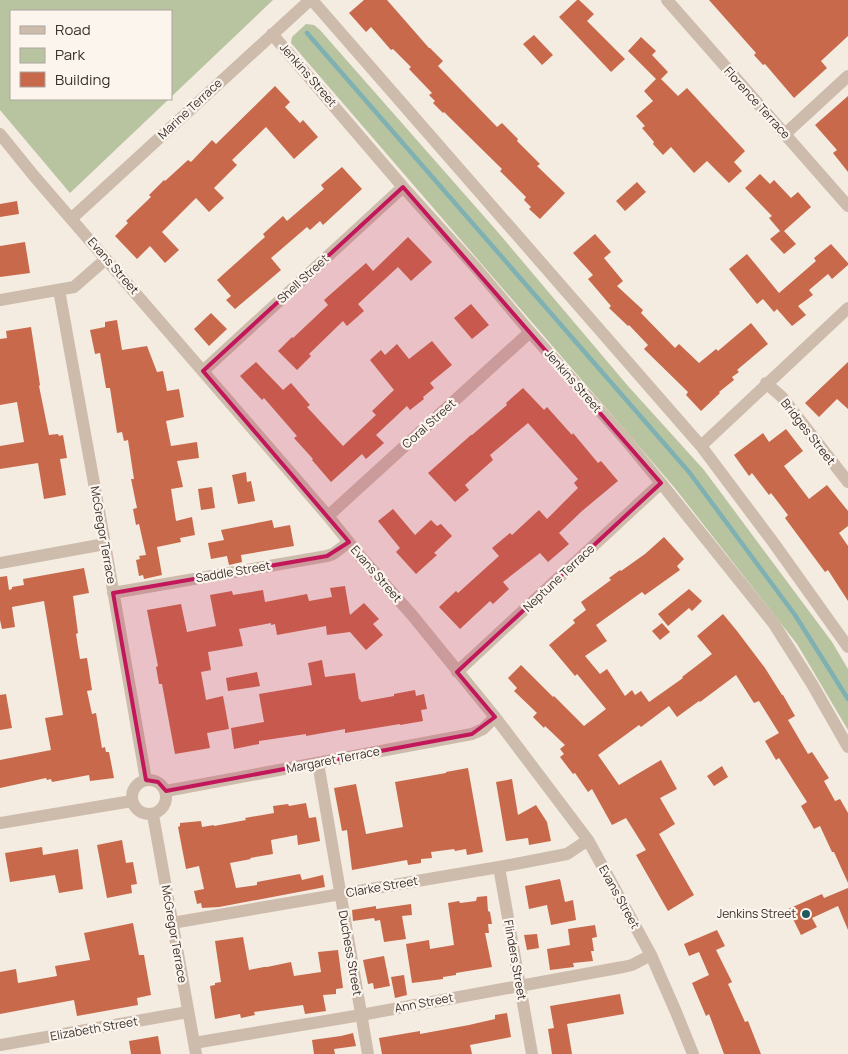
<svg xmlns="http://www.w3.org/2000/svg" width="848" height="1054" viewBox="0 0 848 1054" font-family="Manrope,sans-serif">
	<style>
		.green { fill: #b8c4a0 }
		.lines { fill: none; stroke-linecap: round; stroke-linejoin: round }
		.stream { stroke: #7fb0b2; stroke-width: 4.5 }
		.building { fill: #c8694b }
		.minor { stroke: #cdbbac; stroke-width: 12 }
		.marked { fill: #c2185b; fill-opacity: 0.2; stroke: #c2185b; stroke-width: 4; stroke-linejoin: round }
		.poi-dot { fill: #1f5a5e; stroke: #fbf5ee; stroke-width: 2 }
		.labels { text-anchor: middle; stroke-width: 4.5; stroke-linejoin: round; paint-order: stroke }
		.street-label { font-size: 12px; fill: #3b302b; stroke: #fbf5ee }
		.poi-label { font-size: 12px; fill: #3b302b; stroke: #fbf5ee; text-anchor: end }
	</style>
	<rect width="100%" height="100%" fill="#f4ebe1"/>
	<path class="green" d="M0,0H273L171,97V11H11V99H169L70,193L0,110Z
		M306,24L314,25L320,30L496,230L628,386L704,470L832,642L848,669V730L797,644L674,487L291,43L292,37Z"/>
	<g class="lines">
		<path class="stream" d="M307,33L689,472L795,615L848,699"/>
	</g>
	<path class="building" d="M364,0H387L429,48H430L443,61L438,66L497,127L502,123L518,139L517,141L540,164L537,166L565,193L540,219L529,209L531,207L524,200L526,197L500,171L502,169L444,112L443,113L433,103L435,101L429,95L432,93L409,69L411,67L393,49L391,50L371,27L366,32L349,13Z
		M577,0H579L594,14L587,21L625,59L611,72L559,17Z
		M709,0H848V36L821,61L827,68L794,98L765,64L763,65L754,55L756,53Z
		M534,35L553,55L542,65L523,44Z
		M641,37L656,51L652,55L668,72L661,79L678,96L687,88L745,151L734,162L742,171L729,183L707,161L694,173L671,147L663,155L653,144L654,142L642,128L645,126L636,116L653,101L644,91L656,79L628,51Z
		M275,86L290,102L285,107L300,123L303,120L318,137L294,159L266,127L232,160L237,165L214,188L224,198L209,212L196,198L162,232L179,250L165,263L150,246L137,259L115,236L128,223L126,221L151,197L149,195L164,180L165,181L188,160L191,162L212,140L216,144Z
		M848,96V172L833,153L837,150L815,125Z
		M342,167L362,189L323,225L320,221L310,230L307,227L271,258L281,270L235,309L226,300L231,296L217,280L265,237L263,234L283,216L287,221L324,189L321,185Z
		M760,174L770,184L774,180L791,198L798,192L811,207L784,231L796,244L784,254L770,239L780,231L769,218L772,216L745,188Z
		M637,182L646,192L625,211L616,201Z
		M17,201L19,214L0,217V204Z
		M595,234L611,252L604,258L623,281L617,286L643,310L641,313L675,348L679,344L699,363L716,349L718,351L751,323L768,344L737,370L739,372L732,377L734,380L719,392L720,393L701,411L686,395L688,392L644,349L648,345L629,325L628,326L609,308L611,306L588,279L593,275L573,253Z
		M408,237L432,262L411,281L398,267L358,304L364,311L347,326L343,321L309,354L311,356L297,370L278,351L292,337L293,338L328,305L324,300L366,263L373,271Z
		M25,242L30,273L0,277V246Z
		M831,244L848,263V265L832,279L828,274L809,290L813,295L798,306L806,315L792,326L777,309L774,312L763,299L757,304L729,269L747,254L779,293L816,261L814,258Z
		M471,304L489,325L472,339L454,318Z
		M211,313L227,329L209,346L194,329Z
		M117,320L122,350L147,346L157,372L163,371L167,391L179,389L184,417L166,421L171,446L197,442L199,458L177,461L183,487L171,489L176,521L192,517L195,535L180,538L181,542L157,547L162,575L144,579L143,575L139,576L136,560L140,559L139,556L146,555L139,524L136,525L133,509L137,508L131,479H134L128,440L124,441L122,432L117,433L110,388H106L100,353L95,354L90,330L105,327V322Z
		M31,327L40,385L39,386L49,435L58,434L59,436L63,435L67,458L60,459L66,495L44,499L38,463L0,469V446L24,442L17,402L0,405V339L7,338L6,331Z
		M432,341L452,365L430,383L434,388L423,397L424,399L410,410L407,406L376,435L384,443L366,459L362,454L331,482L312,460L313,459L294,438L297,436L264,398L262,400L240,376L256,362L283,390L291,383L310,405L307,407L343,446L376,415L372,411L394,390L370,360L381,350L385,355L397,344L409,359Z
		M848,362V409L837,399L819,417L805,403Z
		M523,388L544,410L547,407L572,435L573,433L598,463L601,461L618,481L582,511L559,533L569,544L548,562L540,553L503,582L509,589L493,604L490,601L460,629L439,607L456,591L458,593L499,556L492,548L510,533L512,535L539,510L547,519L578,488L574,483L578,479L528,423L490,455L493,460L465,485L469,490L455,502L428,473L471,435H472L507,405L506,403Z
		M786,429L803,451L784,466L809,499L827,485L848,511V526L839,533L848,546V601L828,570L825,572L785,518L788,515L771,493L769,495L752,473L749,476L734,455L763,433L769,442Z
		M246,472L247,482L251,481L255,501L238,504L232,475Z
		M212,487L215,508L201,510L198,489Z
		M393,509L415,535L431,520L437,526L441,524L452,536L434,553L437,555L416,574L396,552L400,548L378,521Z
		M272,520L274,528L290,525L294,546L241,555L242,562L229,565L227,556L211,559L208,543L224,540L221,530Z
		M664,537L684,559L677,566L680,570L645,595L642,592L596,625L607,641L585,656L600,674L607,669L625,696L632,690L635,695L641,691L649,702L683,678L682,677L712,654L697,636L723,614L737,631L765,668L782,695H783L795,716L788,720L808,754L812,752L829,778L824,781L835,801L840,799L848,813V883L834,852H832L820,826L814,829L801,806L807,802L779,758L776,760L765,741L779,733L759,701L754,703L736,675L700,702L699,701L677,717L669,706L641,727L639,725L598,755L619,785L661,760L677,789L660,798L675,824L659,834L694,895L668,911L636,855L646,850L626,818L612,825L592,789L588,792L575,773L573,774L560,757L564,754L560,749L565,745L545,726L544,728L533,717L537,713L514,691L517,688L508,678L521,665L553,697L554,696L584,726L606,709L577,674L575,676L549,645L575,623L573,620L586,610L581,602L611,580L609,578L620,570L621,571L645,554Z
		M84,568L89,593L73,596L78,633L76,634L80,659L87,658L92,690L87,691L92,714L96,713L102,748L105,747L106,752H109L114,778L90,781L89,775L52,782L51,779L47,780L46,778L0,788V760L51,750L45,718L63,715L44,601L12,607L15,627L2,629L0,620V577L7,576L9,590L12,589V587L24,585L23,579Z
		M345,586L350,615L364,603L379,619L373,624L383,635L366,650L350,632L327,635L326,626L277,635L275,624L271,625V623L239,629L243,646L208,652L211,670L201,672L206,700L223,696L229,729L207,733L210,748L175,754L162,684H159L156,667L158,666L147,610L181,604L187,632L216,626L210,595L232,591L233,595L263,590L265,602L307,594L309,601L332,597L330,588Z
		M689,589L702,601L692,611L689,608L668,626L658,614Z
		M662,623L670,632L660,640L652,631Z
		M322,660L325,677L355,673L359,700L360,699L361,702L394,696V694L415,690L416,696L424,694L427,709L421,710L423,721L400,725V724L345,733V729L306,736V734L259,741V744L234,749L231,728L264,722L259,694L312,685L308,663Z
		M257,672L260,686L228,691L226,678Z
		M6,694L12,728L0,730V695Z
		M722,766L728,777L714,786L707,776Z
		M468,768L483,852L467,855L466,849L455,851L454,849L431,852L432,858L421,859V863L408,865L407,860L352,870L347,830L342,831L334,788L356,784L366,834L403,827L395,782L446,773V772Z
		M512,779L518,815L536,805L547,822L551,841L529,845L528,838L506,841L496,782Z
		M306,803L309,818L316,817L320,841L298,845L297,835L271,840L273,854L250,858L251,859L230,863L236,888L257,885V882L300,874L302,880L323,875L325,887L219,907L202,908L201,903L197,904L194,891L204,889L199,866L186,869L178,827L180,826V823L201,821L202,827L214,825V826L246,820L245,818L274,813L273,806L288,804L289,806Z
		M122,840L126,863L133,862L137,884L131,885L132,893L107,898L97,845Z
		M42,847L43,855L78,849L83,889L59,893L55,875L10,882L5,853Z
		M560,879L565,902L573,900L576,920L551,925L547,905L529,909L525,886Z
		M848,888V930L838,906L812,918L817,927L801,935L788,909L822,894L824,898Z
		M487,896L488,911L490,912L492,924H488L489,933H485L492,967L456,973V975L443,977V979L412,983L406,944L429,940L430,949L454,945L448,903L459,901L460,903L476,901L477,897Z
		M411,904L412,915L402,916L406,939L384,942L380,920L375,921L374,918L353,921L352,910L376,906V909Z
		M133,923L139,955H144L151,995L137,998L138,1005L77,1016L74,1000L0,1014V972L16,969L18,983L57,976L55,966L90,960L84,933Z
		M595,925L597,937L592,938L594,951H591L593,961L573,963L574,967L550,970L547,949L570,945L568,929Z
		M717,930L725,946L716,950L732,982L728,984L745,1022L748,1021L761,1054H724L709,1014L706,1016L692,983L709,975L699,952L689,956L684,944Z
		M537,934L539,948L527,950L524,935Z
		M243,937L249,970L264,967H267L291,962L294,976L321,972L318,952L338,950L343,988L336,989V994L323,995L326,1011L305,1014L303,1005L254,1012L255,1015L241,1018L240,1014L215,1019L210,986L215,985V983L221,982L215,941Z
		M384,956L390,986L374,989L373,983L368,984L363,960Z
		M404,975L407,995L395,998L391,977Z
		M620,994L624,1014L567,1024L572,1054H552L548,1029L554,1028L550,1006Z
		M507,1013L511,1037L470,1045L472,1054H382L379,1038L420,1031V1034L469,1025L495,1019V1015Z
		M353,1033L356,1046L334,1049L335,1054H314L312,1040L341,1036Z
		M158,1036L161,1054H131L129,1041Z"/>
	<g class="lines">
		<path class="minor" d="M312,0L701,446L773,542L848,647
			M667,0L848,206
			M272,34L403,187L477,269L530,332L625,439L661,483L774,624L812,684L848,747
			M0,134L34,176L328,516L360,556L412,615L495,717L588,840L651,955L676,1012L693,1054
			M785,134L848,76
			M71,219L310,0
			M59,290L105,544L146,780
			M0,300L74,287L106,259
			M203,371L403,187
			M766,383L782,397L848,482
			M701,446L848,308
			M328,516L530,332
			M0,563L105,544
			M113,593L327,556L333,554L349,542
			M457,672L661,483
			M318,763L368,1054
			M132 797a17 17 0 1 1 34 0a17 17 0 1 1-34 0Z
			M166,791L472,734L483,729L495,717
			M153,815L196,1054
			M0,823L132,801
			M499,867L532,1054
			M172,923L499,867L567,854L588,840
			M194,1043L361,1015L623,967L632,965L651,955
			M0,1045L188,1012"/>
	</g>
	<path class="marked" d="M403,187L661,483L457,672L495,717L472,734L166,791L158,782L146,780L113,593L327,556L349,542L203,371Z"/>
	<circle class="poi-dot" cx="806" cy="914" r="5"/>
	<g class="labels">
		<g class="street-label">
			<text transform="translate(308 75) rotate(49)" y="4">Jenkins Street</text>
			<text transform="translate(757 103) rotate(48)" y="4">Florence Terrace</text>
			<text transform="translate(190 109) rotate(-43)" y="4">Marine Terrace</text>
			<text transform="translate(113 266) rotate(49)" y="4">Evans Street</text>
			<text transform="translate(303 279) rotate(-43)" y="4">Shell Street</text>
			<text transform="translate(573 381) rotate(49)" y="4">Jenkins Street</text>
			<text transform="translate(429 424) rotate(-42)" y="4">Coral Street</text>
			<text transform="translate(808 432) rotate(52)" y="4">Bridges Street</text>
			<text transform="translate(103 535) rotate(80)" y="4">McGregor Terrace</text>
			<text transform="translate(233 572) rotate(-10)" y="4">Saddle Street</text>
			<text transform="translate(376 574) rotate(49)" y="4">Evans Street</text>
			<text transform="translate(559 578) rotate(-43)" y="4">Neptune Terrace</text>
			<text transform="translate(333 760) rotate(-11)" y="4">Margaret Terrace</text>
			<text transform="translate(382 887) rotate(-10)" y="4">Clarke Street</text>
			<text transform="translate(619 897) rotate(61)" y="4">Evans Street</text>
			<text transform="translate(174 934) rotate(80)" y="4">McGregor Terrace</text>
			<text transform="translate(350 953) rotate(80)" y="4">Duchess Street</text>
			<text transform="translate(515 960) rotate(80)" y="4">Flinders Street</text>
			<text transform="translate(424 1003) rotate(-11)" y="4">Ann Street</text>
			<text transform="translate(94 1029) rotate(-10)" y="4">Elizabeth Street</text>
		</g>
		<g class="poi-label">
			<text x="796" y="918">Jenkins Street</text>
		</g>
	</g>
	<rect x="10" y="10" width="162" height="90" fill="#fbf5ee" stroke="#aea6a0"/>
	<rect x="20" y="26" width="25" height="8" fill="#cdbbac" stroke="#aea6a0"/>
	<text x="55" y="35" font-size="15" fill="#3b302b">Road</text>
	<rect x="20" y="48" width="25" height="15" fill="#b8c4a0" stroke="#aea6a0"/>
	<text x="55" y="60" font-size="15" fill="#3b302b">Park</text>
	<rect x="20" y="72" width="25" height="15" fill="#c8694b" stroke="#aea6a0"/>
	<text x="55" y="85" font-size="15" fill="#3b302b">Building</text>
</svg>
